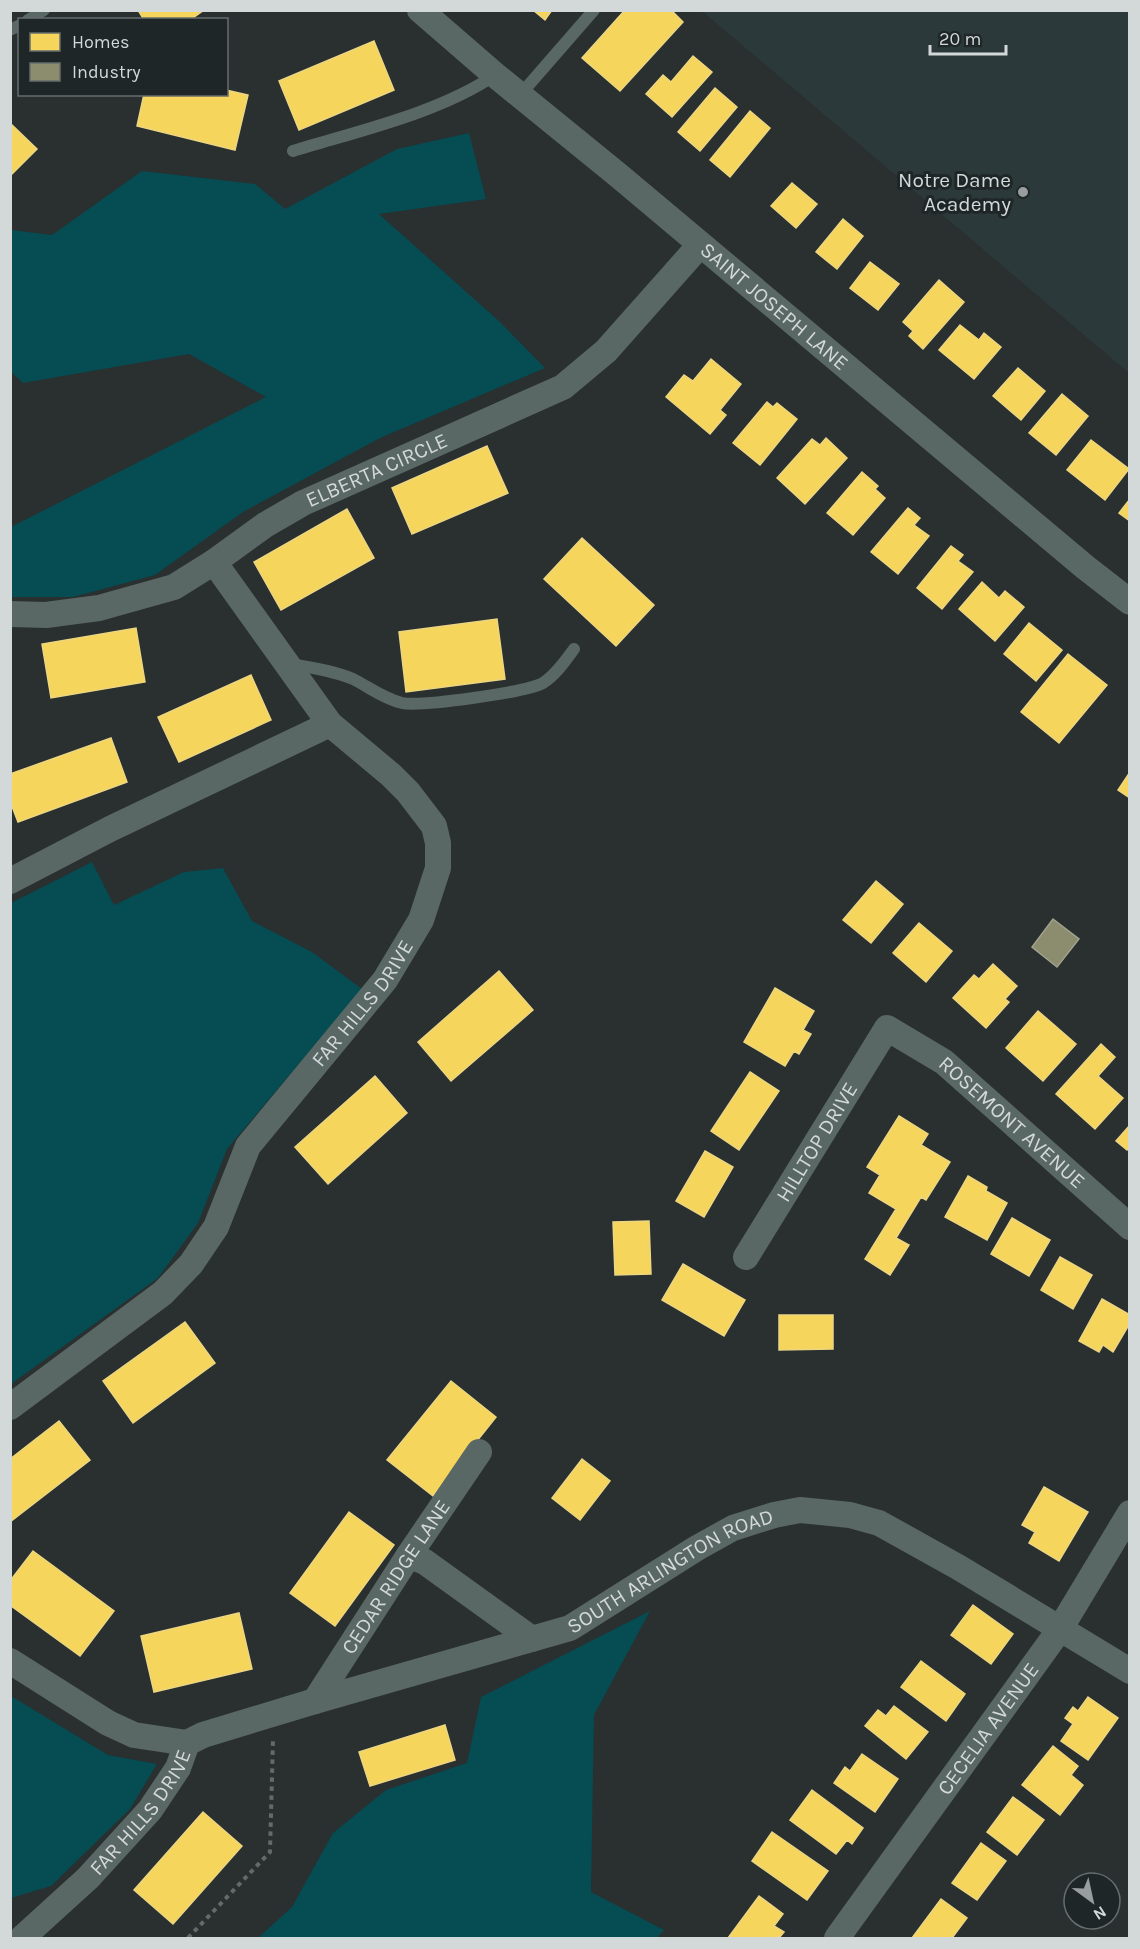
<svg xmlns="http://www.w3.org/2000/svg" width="1140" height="1949" viewBox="0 0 1140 1949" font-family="Karla,sans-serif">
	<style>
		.built { fill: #2c393b }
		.green { fill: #064c53 }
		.homes { fill: #f6d55c; stroke: #ecd681; stroke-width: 1.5 }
		.industry { fill: #8c8c6e; stroke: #a1a38e; stroke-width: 1.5 }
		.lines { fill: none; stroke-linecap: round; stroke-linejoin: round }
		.path { stroke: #616b6a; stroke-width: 4; stroke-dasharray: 4.5 4.5; stroke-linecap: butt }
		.service { stroke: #596765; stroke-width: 12 }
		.minor { stroke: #596765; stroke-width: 26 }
		.poi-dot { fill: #989d9d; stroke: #1f2627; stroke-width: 2 }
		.labels { text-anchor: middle; stroke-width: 6; stroke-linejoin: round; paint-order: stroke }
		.poi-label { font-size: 21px; fill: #d3d8d8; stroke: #1f2627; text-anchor: end }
		.street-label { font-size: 21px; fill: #d3d8d8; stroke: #1f2627 }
	</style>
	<rect width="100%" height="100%" fill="#2a2f2f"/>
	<path class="built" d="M702,11H1129V373Z"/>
	<path class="green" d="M469,133L486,199L379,214L500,322L545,368L380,438L243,512L155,575L73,597H11V527L266,397L189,354L23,383L11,372V230L52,235L142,171L255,184L285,209L397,149Z
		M92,862L114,905L184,872L223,868L252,921L312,952L362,989L227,1149L198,1223L158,1278L11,1384V903Z
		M650,1611L594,1715L591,1892L664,1930L657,1938H258L292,1907L333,1833L386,1790L467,1763L481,1697Z
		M11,1696L108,1755L157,1764L130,1809L51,1886L11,1898Z"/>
	<path class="homes" d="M138,10H204L190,20H144Z
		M533,10H552L545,20Z
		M625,10H671L683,22L620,91L582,58Z
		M374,41L394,90L299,130L279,81Z
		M693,56L712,72L672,117L646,94L663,75L671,82Z
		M715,88L737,107L700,151L678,132Z
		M226,90L248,95L235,150L137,126L144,94H226Z
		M750,111L770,128L730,177L710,160Z
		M10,123L37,149L10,176Z
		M792,183L817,204L796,228L771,206Z
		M843,219L863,236L837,269L816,252Z
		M870,262L899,284L878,310L850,288Z
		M939,280L964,302L923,349L909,336L913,331L903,322Z
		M960,325L979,340L984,333L1001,347L974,379L939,350Z
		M711,359L741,384L720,410L726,415L710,434L666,397L684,375L693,381Z
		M1018,368L1045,391L1021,420L993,396Z
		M1062,394L1088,416L1056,455L1029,433Z
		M767,402L773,407L777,403L797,419L760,465L733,443Z
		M826,438L847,458L805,504L777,478L812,439L820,445Z
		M1091,440L1129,469L1105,500L1067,470Z
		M487,446L508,493L412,534L392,488Z
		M862,472L878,486L875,489L885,498L853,535L827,513Z
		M1130,499V521L1119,513Z
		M908,508L920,518L914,525L929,536L898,574L871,552Z
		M347,509L374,558L281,610L254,562Z
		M582,538L654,605L616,646L544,579Z
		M951,546L963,555L958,561L973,572L942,609L917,588Z
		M982,582L999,598L1005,591L1024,607L995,641L959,609Z
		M497,619L505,679L406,692L399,632Z
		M1029,623L1062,650L1036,681L1004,654Z
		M136,628L145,682L51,698L42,644Z
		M1068,654L1107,685L1059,743L1021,712Z
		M251,675L271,720L179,762L158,717Z
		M111,738L127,782L18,822L10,801V774Z
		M1130,772V798L1118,790Z
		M876,881L903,904L871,943L843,920Z
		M919,923L952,951L926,982L893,953Z
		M993,964L1017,986L1005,999L1009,1002L986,1028L953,998L974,975L979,979Z
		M499,971L533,1010L451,1081L418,1042Z
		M775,988L814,1011L803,1030L811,1034L799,1054L794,1051L785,1066L744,1042Z
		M1038,1011L1076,1044L1043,1081L1006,1048Z
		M1101,1044L1115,1057L1098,1076L1123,1098L1095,1129L1056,1094Z
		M750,1072L779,1091L739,1150L711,1131Z
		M375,1076L407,1113L328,1184L295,1147Z
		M899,1116L928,1134L921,1145L950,1162L926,1200L921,1197L896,1238L909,1245L890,1275L865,1259L896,1209L869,1193L880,1175L867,1167Z
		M1130,1125V1147L1127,1150L1116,1141Z
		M705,1151L733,1167L704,1217L676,1201Z
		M968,1176L987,1187L986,1191L1007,1203L987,1240L945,1217Z
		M1012,1218L1050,1240L1029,1276L991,1254Z
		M649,1221L651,1274L615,1275L613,1222Z
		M1060,1257L1092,1275L1073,1309L1041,1290Z
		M683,1264L745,1300L724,1336L662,1300Z
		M1102,1299L1130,1315V1323L1113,1352L1103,1345L1099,1352L1079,1341Z
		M779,1315H833V1349L779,1350Z
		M185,1322L215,1363L133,1423L103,1381Z
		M451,1381L496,1417L433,1496L387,1460Z
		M59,1421L90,1460L10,1522V1459Z
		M582,1459L610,1481L580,1520L552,1498Z
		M1044,1487L1088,1512L1059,1561L1029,1543L1035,1532L1022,1525Z
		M349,1512L394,1545L335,1626L290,1593Z
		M33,1551L114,1611L80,1656L10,1605V1581Z
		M973,1605L1013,1634L991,1664L951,1635Z
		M239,1613L252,1669L154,1692L141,1636Z
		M921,1661L965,1694L946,1721L901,1687Z
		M1088,1697L1118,1718L1088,1760L1061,1741L1073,1724L1065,1718L1073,1707L1078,1711Z
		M894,1706L928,1732L906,1759L865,1726L878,1710L886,1716Z
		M445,1725L455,1760L370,1786L359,1752Z
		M1053,1746L1078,1766L1071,1775L1083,1785L1060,1815L1022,1785Z
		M862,1754L898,1779L875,1812L834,1783L845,1767L850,1771Z
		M812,1790L863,1828L852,1844L847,1840L836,1854L790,1820Z
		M1013,1797L1044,1820L1017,1855L987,1832Z
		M203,1812L242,1846L173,1924L134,1890Z
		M772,1832L828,1871L807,1900L752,1861Z
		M981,1843L1006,1861L977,1900L952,1883Z
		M759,1896L783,1914L774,1926L784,1932L779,1938H728Z
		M941,1899L967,1918L952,1938H912Z"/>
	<path class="industry" d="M1053,919L1079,939L1057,967L1032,947Z"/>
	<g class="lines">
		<path class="path" d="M188,1938L270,1852L273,1739"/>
		<path class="service" d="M28,20L44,10
			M10,30L20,25
			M520,95L594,10
			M293,151C358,131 439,113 495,75
			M290,664C310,667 334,671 353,679C369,687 384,699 402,703C421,707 527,692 543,683C556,675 566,660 574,649"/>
		<g class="minor">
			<path id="s1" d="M420,10L495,75L618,175L1085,567L1130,602"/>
			<path id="s2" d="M10,614L46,615L99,608L174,587L214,562L265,525L303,503L563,387L606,351L700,245"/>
			<path d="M10,881L110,829L330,724"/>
			<path id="s3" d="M746,1257L887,1028L944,1062L1130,1227"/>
			<path id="s4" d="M10,1407L163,1293L191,1264L216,1227L248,1146L385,980L421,920L438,868V843L434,826L408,792L391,775L330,724L214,562"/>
			<path d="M409,1555L425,1562L532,1639"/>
			<path d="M10,1661L108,1723L134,1735L187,1743"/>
			<path id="s5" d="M315,1701L409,1555L479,1452"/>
			<path id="s6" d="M187,1743L203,1735L315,1701L570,1628L697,1548L733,1528L774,1515L800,1510L850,1515L879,1523L958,1567L1130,1671"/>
			<path id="s7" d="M22,1938L88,1878L150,1810L178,1768L187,1743"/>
			<path id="s8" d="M837,1938L1060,1629L1130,1513"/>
		</g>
	</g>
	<circle class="poi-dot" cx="1023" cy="192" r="6"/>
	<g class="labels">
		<g class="poi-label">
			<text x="1011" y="187">Notre Dame<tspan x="1011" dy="24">Academy</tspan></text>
		</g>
		<g class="street-label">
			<text dy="7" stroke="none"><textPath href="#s1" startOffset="462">SAINT JOSEPH LANE</textPath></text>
			<text dy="7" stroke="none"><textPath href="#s2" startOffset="402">ELBERTA CIRCLE</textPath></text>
			<text dy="7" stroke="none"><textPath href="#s4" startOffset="546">FAR HILLS DRIVE</textPath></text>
			<text dy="7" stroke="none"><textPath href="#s3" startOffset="426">ROSEMONT AVENUE</textPath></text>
			<text dy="7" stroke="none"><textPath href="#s3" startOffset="135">HILLTOP DRIVE</textPath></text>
			<text dy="7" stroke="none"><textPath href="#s6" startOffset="516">SOUTH ARLINGTON ROAD</textPath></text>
			<text dy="7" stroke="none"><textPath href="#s5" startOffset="148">CEDAR RIDGE LANE</textPath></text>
			<text dy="7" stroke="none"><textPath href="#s8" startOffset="258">CECELIA AVENUE</textPath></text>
			<text dy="7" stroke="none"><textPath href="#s7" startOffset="174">FAR HILLS DRIVE</textPath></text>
		</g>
	</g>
	<rect width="1140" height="1949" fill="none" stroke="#d3d8d8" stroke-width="24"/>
	<rect x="18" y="18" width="210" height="78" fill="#1f2627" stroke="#676d6e" stroke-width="1.5"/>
	<rect x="30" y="33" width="30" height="18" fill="#f6d55c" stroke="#676d6e" stroke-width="1.5"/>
	<text x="72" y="48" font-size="18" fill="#d3d8d8">Homes</text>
	<rect x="30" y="63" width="30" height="18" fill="#8c8c6e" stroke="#676d6e" stroke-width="1.5"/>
	<text x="72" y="78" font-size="18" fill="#d3d8d8">Industry</text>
	<g transform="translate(1092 1901) rotate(147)"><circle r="28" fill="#1f2627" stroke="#676d6e" stroke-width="1.5"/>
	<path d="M0-4.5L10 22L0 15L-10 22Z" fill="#989d9d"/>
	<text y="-9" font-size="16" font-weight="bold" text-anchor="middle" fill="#d3d8d8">N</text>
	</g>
	<path d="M930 45v9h76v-9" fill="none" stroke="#d3d8d8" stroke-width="3"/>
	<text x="939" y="45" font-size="18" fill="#d3d8d8" stroke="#1f2627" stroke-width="4.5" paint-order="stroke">20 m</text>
</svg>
